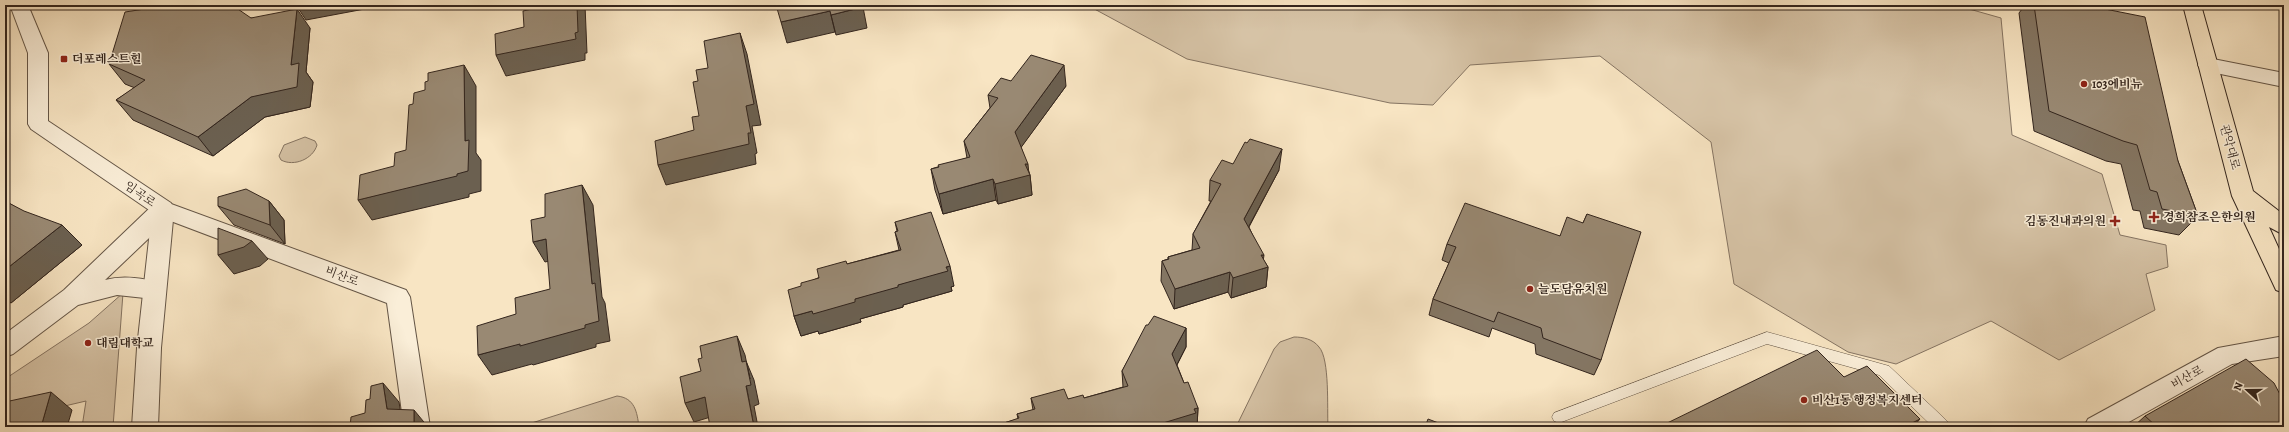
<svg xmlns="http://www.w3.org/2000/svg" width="2289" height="432" viewBox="0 0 2289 432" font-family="Alegreya,'Noto Serif KR',serif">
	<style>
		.green { fill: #d7c4a7; stroke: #857462 }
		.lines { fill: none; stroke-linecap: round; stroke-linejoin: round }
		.service-casing { stroke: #645546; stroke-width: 1 }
		.minor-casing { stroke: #645546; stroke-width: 2 }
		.tertiary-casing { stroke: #645546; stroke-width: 2 }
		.primary-casing { stroke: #33251d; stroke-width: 2 }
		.service { fill: #faeed8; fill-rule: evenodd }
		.minor { fill: #faeed8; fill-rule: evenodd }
		.tertiary { fill: #faeed8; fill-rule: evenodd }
		.primary { fill: #f8e5c3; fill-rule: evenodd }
		.wall { fill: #847663; stroke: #33251d }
		.shaded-wall { fill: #6b6050; stroke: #33251d }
		.building { fill: #998973; stroke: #33251d }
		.poi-dot { fill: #8f2418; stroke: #faeed8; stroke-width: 1.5 }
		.labels { text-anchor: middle; stroke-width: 3; stroke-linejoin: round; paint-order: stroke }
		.poi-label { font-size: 12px; font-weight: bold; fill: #33251d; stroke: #faeed8; text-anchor: start }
		.street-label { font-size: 12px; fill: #33251d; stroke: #faeed8 }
	</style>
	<rect width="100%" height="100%" fill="#f8e5c3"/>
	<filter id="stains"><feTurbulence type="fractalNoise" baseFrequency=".005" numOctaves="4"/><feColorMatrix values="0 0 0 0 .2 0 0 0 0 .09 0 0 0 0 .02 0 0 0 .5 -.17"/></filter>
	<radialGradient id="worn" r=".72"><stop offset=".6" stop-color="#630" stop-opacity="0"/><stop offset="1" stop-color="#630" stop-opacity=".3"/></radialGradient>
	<path class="green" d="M1087,5H1955L2001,18L2012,135L2102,174L2120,235L2166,245L2168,267L2146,274L2155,310L2059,360L1991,321L1896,364L1848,352L1734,284L1711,142L1600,56L1470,65L1433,105L1390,103L1187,59Z
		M305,137L315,141L317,145C313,159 294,167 281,160L279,156L284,145Z
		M123,293L113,427H82L86,401L5,420V379L89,323Z
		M1294,337C1303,337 1313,339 1319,347C1330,359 1327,409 1328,427H1236L1274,349L1280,342Z
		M617,396C635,398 637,412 639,427H519Z"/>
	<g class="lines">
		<g class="service-casing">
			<path id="service" d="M1767,332L1889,366L1948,422L1950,427H1933L1879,375L1767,344L1559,423L1554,421L1552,417L1554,413Z"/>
		</g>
		<g class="minor-casing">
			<path id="minor" d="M2208,58L2284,73V87L2201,70L2198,65L2201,60Z
				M163,201L406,290L410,297L430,427H404L387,303L168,220L105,280C123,275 145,278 162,284L166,290L162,296L154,299L117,295L78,305L13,354L5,357V334L64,290L155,203Z
				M2284,336V356L2232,364L2120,427H2084L2088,419L2218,348Z"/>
		</g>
		<g class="tertiary-casing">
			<path id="tertiary" d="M10,5H28L48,53V121L171,203L174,209L161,348L158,427H132L137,348L152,212L31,129L28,124V53Z"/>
		</g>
		<g class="primary-casing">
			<path id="primary" d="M2183,5H2201L2253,191L2284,215V235L2269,227L2284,260V293L2276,290L2232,196Z"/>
		</g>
		<use href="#service" class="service"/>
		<use href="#minor" class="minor"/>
		<use href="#tertiary" class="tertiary"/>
		<use href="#primary" class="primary"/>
	</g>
	<path class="wall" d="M2025,5H2099L2100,8L2178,161L2198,216L2179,235L2144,228L2140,211L2133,210L2121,164L2106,161L2034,131L2019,13Z
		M251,18L310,28L306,72L313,82L310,107L265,117L213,156L133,120L116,100L135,88L125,84L109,64Z
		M1011,81L1066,86L1021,147L1030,175L1032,195L998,204L996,200L943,214L935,190L931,169L967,158L964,141L990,108L988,95Z
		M1233,164L1279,170L1249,227L1263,259L1268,267L1266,287L1231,298L1228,292L1174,309L1161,281L1162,261L1168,259V257L1192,250L1193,234L1211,201H1209L1210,180Z
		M5,201L82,245L11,303L5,300Z
		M269,201L284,220L285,244L234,225L218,206Z
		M1587,214L1601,360L1594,375L1536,354L1535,344L1492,328L1489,337L1429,315L1433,299L1449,263L1442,260L1447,244L1560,236L1583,223Z
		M895,222L954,286L951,287L952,291L903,305V307L860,319L861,322L819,334L818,331L801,336L794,316L801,286L847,264L899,250L895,232L897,231Z
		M1148,325L1186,328V347L1177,365L1184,383L1198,408L1197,427H1004V423L1018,419L1017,414L1033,410L1031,398L1068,399L1084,398L1123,387L1122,371Z
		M2145,416L2284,427H2133Z"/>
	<path class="shaded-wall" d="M296,5H386L306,20Z
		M577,5H585L587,53H585V60L506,76L496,55L575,33Z
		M863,7L867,28L836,35L831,15Z
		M297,9L310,28L306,72L313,82L310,107L265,117L213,156L198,137L251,97L291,65Z
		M830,11L835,32L787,43L781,22Z
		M740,33L747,54L761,125L752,126L757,153L755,154L756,164L666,185L658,165L748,133Z
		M464,65L476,86V153L481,160V191L469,194V197L372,220L358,200L457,174L465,141Z
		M1064,65L1066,86L1017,153L1015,132Z
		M1282,149L1279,170L1242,239L1244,219Z
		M1025,164H1028L1029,175H1030L1032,195L998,204L995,184Z
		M993,179L996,200L943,214L939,194Z
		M582,185L593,205L602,297L605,303L610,341L596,344V347L533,365L532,364L492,375L478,355L585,325L592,284Z
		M269,201L284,220L285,244L270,225Z
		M62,225L82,245L11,303L5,297V270Z
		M546,239L557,259L545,262L533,242Z
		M252,241L268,259L260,266L234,274L218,255Z
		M1261,255H1264L1262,269L1268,267L1266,287L1231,298L1233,278Z
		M950,266L954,286L951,287L952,291L903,305V307L860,319L861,322L819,334L818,331L801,336L794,316L855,299L898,285Z
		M1230,272L1228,292L1174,309L1175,289Z
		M1186,328V347L1172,374V354Z
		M737,336L745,355L750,379L746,361L754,380L759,404L754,406L758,427H754Z
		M383,383L399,402L403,427L387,409Z
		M51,392L72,410L67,427H41Z
		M705,397L714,416L694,422L685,403Z
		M1198,408L1197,427H1150L1194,409Z
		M414,410L428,427H414Z
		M1920,419L1913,427H1904Z
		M1146,425V427H1139Z"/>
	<path class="building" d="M205,5H232L251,18L297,9L291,65L299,63L297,87L251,97L198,137L116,100L145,80L109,64L125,12L158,7Z
		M541,5H577L578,32L575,33L576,39L496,55L495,34L524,27L523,11L541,7Z
		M776,5H862L863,7L831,15L830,11L781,22Z
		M2034,5H2099L2100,8L2145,17L2178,161L2198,216L2162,209L2157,192L2150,190L2137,145L2123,141L2049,111Z
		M740,33L754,104L746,106L751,133H748L749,144L658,165L655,141L694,130L692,117L699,116L693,82L698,81L696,70L708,68L704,41Z
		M1031,55L1064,65L1015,132L1028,164H1025L1030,175L995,184L993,179L939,194L931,169L939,167L938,165L970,157L964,141L998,98L988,95L1001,78L1011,81Z
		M464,65L465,141L469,140L468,171L457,174V176L358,200L360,175L394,166L395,153L406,150L409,105L413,104L414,93L425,90V82L428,81V73Z
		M1250,139L1282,149L1244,219L1264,255H1261L1268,267L1233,278L1230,272L1175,289L1162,261L1169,259L1168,257L1200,248L1193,234L1221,184L1210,180L1222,160L1233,164L1245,142L1247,143Z
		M582,185L592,284L595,283L599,321L585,325V328L520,346V344L478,355L477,326L516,314L515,298L550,289L546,239L533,242L531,220L545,217V194Z
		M246,189L269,201L270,225L218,206V197Z
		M5,201L24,211L62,225L5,270Z
		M1465,203L1560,236L1567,217L1583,223L1587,214L1641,232L1601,360L1543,338L1541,328L1498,312L1494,322L1433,299L1456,247L1447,244Z
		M931,212L950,266L946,267L948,271L898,285V287L855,299V302L813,314L812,311L794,316L788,290L801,286V283L819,278L817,269L846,261L847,264L901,250L895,232L898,231L895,222Z
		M218,228L252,241L244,247L218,255Z
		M1154,316L1186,328L1172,354L1184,383L1188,382L1198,408L1194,409L1196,413L1150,427H1147L1146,425L1139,427H1005L1004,423L1019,418L1017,414L1035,409L1031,398L1064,389L1068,399L1083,395L1084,398L1128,386L1122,371L1146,325H1148Z
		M737,336L742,362L746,361L751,385L746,386L754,427H710L705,397L685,403L680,377L701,371L698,359L702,358L700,346Z
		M1817,350L1844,377L1867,366L1920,419L1904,427H1659Z
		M2246,359L2274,383L2284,402V427H2157L2145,416Z
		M383,383L387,409L414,410V427H350L351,417L365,413L366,400L370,399L371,386Z
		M51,392L41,427H5V402Z
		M1428,419L1449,427H1425Z"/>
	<g class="poi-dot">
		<rect x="60" y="55" width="8" height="8" rx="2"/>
		<circle cx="2084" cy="84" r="4"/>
		<path d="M2152 211h4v4h4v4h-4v4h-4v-4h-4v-4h4z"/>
		<path d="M2113 215h4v4h4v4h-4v4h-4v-4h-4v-4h4z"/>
		<circle cx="1530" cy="289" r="4"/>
		<circle cx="88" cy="343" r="4"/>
		<circle cx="1804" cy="400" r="4"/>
	</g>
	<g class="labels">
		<g class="poi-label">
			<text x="72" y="63">더포레스트힐</text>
			<text x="2092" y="88">103에비뉴</text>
			<text x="2163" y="221">경희참조은한의원</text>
			<text x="2106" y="225" text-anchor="end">김동진내과의원</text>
			<text x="1538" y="293">늘도담유치원</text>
			<text x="96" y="347">대림대학교</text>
			<text x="1812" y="404">비산1동 행정복지센터</text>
		</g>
		<g class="street-label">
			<text transform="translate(2230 147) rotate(75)" y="4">관악대로</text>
			<text transform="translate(140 194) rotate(35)" y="4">임곡로</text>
			<text transform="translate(342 276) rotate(21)" y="4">비산로</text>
			<text transform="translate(2187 377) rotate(-29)" y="4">비산로</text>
		</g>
	</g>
	<rect width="2289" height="432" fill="none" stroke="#f8e5c3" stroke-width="20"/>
	<rect x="6" y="6" width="2277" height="420" fill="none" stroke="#33251d" stroke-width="2"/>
	<rect x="10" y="10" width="2269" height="412" fill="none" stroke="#33251d"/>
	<g transform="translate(2247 390) rotate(291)" stroke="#faeed8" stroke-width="3" paint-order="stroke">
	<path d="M0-3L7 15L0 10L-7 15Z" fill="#33251d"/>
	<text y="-6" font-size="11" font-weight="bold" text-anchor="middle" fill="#33251d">N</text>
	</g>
	<rect width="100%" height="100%" filter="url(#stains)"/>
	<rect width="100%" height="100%" fill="url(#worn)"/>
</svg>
